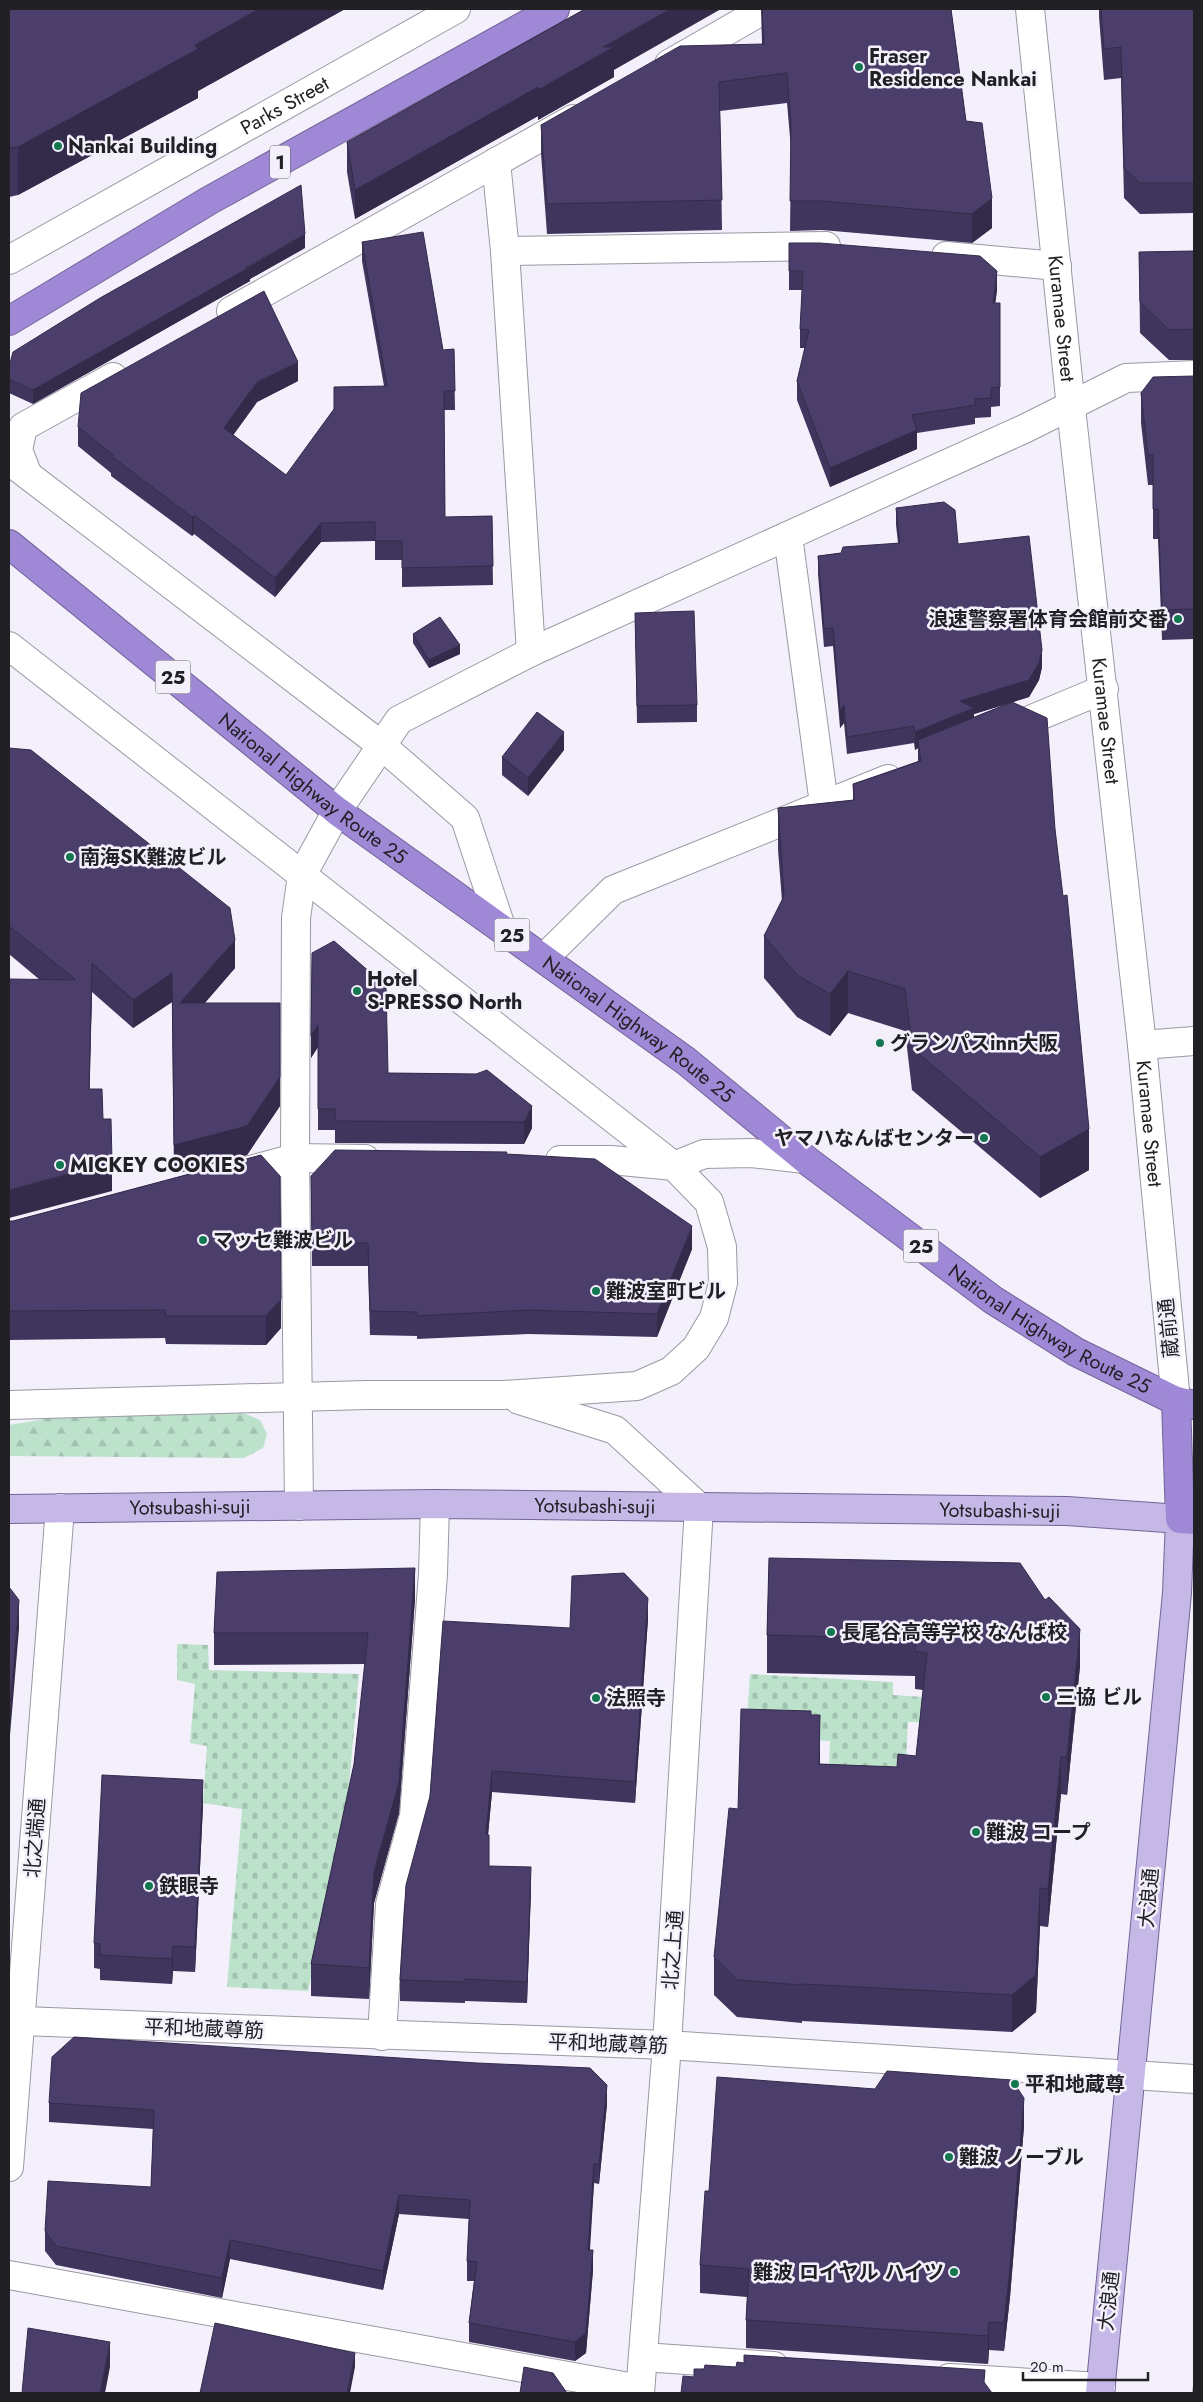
<svg xmlns="http://www.w3.org/2000/svg" width="1203" height="2402" viewBox="0 0 1203 2402" font-family="Jost,'Noto Sans JP',sans-serif">
  <style>
    .forest { fill: url(#forest-firs) }
    .cemetery { fill: url(#cemetery-stones) }
    .lines { fill: none; stroke-linecap: round; stroke-linejoin: round }
    .minor-casing { stroke: #9b98a3; stroke-width: 30 }
    .major-casing { stroke: #736498; stroke-width: 30 }
    .highway-casing { stroke: #736498; stroke-width: 30 }
    .minor { stroke: #fff; stroke-width: 28 }
    .major { stroke: #c5b8e6; stroke-width: 28 }
    .highway { stroke: #9f89d6; stroke-width: 28 }
    .wall { fill: #40355c; fill-rule: evenodd }
    .shaded-wall { fill: #342b4b }
    .building { fill: #4b3e6b; stroke: #342b4b }
    .poi-dot { fill: #13774f; stroke: #f3f0fc; stroke-width: 2 }
    .labels { text-anchor: middle; dominant-baseline: central; stroke-width: 5; stroke-linejoin: round; paint-order: stroke }
    .shield { fill: #f3f0fc; stroke: #605e66; stroke-width: 1 }
    .shield-label { font-size: 19px; font-weight: bold; fill: #212025 }
    .poi-label { font-size: 20px; font-weight: bold; fill: #212025; stroke: #f3f0fc; text-anchor: start }
    .street-label { font-size: 20px; fill: #212025; stroke: #f3f0fc }
  </style>
  <defs>
    <pattern id="forest-firs" width="22" height="20" patternUnits="userSpaceOnUse" patternTransform="scale(1.25)"><rect width="22" height="20" fill="#bce2cc"/><path d="M5 1l3.5 6h-7zM16 11l3.5 6h-7z" fill="#a1c2af"/></pattern>
    <pattern id="cemetery-stones" width="16" height="16" patternUnits="userSpaceOnUse" patternTransform="scale(1.25)"><rect width="16" height="16" fill="#bce2cc"/><path d="M2 7V4a2 2 0 0 1 4 0v3zM10 15v-3a2 2 0 0 1 4 0v3z" fill="#a1c2af"/></pattern>
  </defs>
  <rect width="100%" height="100%" fill="#f3f0fc"/>
  <path class="forest" d="M243,1413L260,1420L267,1434L263,1448L244,1458L9,1456V1425L51,1418Z"/>
  <path class="cemetery" d="M177,1644L208,1645L209,1670L359,1674L347,1808L308,1991L227,1987L242,1809L203,1803L207,1746L190,1743L195,1684L177,1680Z
    M750,1674L893,1682V1695L939,1698L937,1723L908,1722L905,1781L828,1792L830,1741L746,1736Z"/>
  <g class="lines">
    <g class="minor-casing">
      <g id="minor">
        <path id="s1" d="M1030,9L1071,408L1142,1045L1176,1401"/>
        <path d="M669,64L765,9"/>
        <path d="M496,162L505,251L531,652"/>
        <path d="M505,251L826,246"/>
        <path d="M946,256L1057,266"/>
        <path id="s2" d="M9,260L456,9"/>
        <path d="M231,311L573,119"/>
        <path d="M12,463L381,745L465,818L501,927"/>
        <path d="M27,473L18,450L23,427L113,377"/>
        <path d="M788,536L824,804"/>
        <path d="M9,646L674,1166L709,1202L722,1247L723,1283L714,1318L696,1348L671,1371L637,1386L503,1395H366L9,1405"/>
        <path d="M1008,729L1104,689"/>
        <path d="M544,958L613,890L888,779"/>
        <path d="M1142,1045L1194,1041"/>
        <path d="M560,1160H611L674,1166L704,1154L751,1153L805,1159"/>
        <path d="M235,1174L295,1158L365,1159"/>
        <path d="M519,1400L615,1430L699,1507L667,2045L640,2393"/>
        <path d="M299,1506L295,1158L296,918L302,875L337,811L399,720L531,652L1024,429L1126,378L1194,375"/>
        <path d="M22,2021L667,2045L1194,2079"/>
        <path d="M382,2036L390,1904L414,1816L433,1574L435,1504"/>
        <path d="M9,2167L60,1508"/>
        <path d="M9,2275L640,2389"/>
        <path d="M643,2357L774,2366"/>
        <path d="M949,2378L1101,2387"/>
      </g>
    </g>
    <g class="major-casing">
      <g id="major">
        <path id="s3" d="M9,1509L435,1504L1067,1511L1180,1519L1177,1593L1100,2393"/>
      </g>
    </g>
    <g class="highway-casing">
      <g id="highway">
        <path d="M9,321L210,200L555,9"/>
        <path id="s4" d="M9,544L337,811L686,1061L805,1159L993,1300L1076,1352L1176,1401L1194,1405"/>
        <path d="M1176,1401L1180,1519L1194,1520"/>
      </g>
    </g>
    <use href="#minor" class="minor"/>
    <use href="#major" class="major"/>
    <use href="#highway" class="highway"/>
  </g>
  <path class="wall" d="M9,9H345L198,91V98L18,195L9,197Z
    M585,9L614,70V77L538,120V116L355,219L347,172V142Z
    M761,9H951L966,121L992,228L972,243L822,230L790,231L791,149L787,103L720,111L722,230L547,234L541,154V125L762,44Z
    M1099,9H1194V213L1140,214L1124,198L1121,78L1104,80L1099,17Z
    M362,242L443,350L454,349L455,410H444L445,517L492,516L493,585L402,587V560H375V541L321,542L275,597L194,534L192,536L111,476V473L78,446V427L298,381L257,402L233,435L286,475L384,386L362,261Z
    M789,243L997,290L995,303H1000V406L991,407V417L975,418V424L917,433V449L830,487L797,400V381L805,348H800V329L802,290H789Z
    M305,248L250,279V281L33,404L9,393V367Z
    M1194,251V360H1169L1140,333L1139,252Z
    M1194,376V639L1162,640L1158,539H1153V485H1148L1141,423V393Z
    M896,508L958,544L1042,667L1039,680L1029,697L1013,702L1055,829L1089,1170L1040,1198L912,1090L905,1031L848,1013L830,1036L797,1017L764,978V936L782,901L778,850V808L853,800V784L918,761V748L915,750L914,743L847,754L844,723L840,728L833,646L824,647L818,574V556L841,553L898,543L896,525ZM1007,704L974,717V714Z
    M635,613L697,705V722L637,723Z
    M413,634L460,654L429,668L413,643Z
    M9,748L235,968L205,1003L280,1106L247,1155L174,1174L172,1002L133,1028L92,992L89,1089L103,1119L112,1191L40,980L9,954Z
    M564,750L528,796L502,775V757Z
    M312,953L388,1073L476,1074L532,1128L524,1144L335,1143V1130H318V1047L311,1058Z
    M507,1154L692,1249L657,1337L528,1334L417,1339V1336L370,1335L368,1266H312L311,1176Z
    M261,1155L281,1328L266,1345L166,1344L165,1338L9,1340V1221H13Z
    M769,1558L1080,1666L1067,1795L1061,1794L1048,1927L1040,1926L1036,2012L1012,2032L802,2021V2023L737,2017L714,1995V1957L738,1809L811,1715L820,1753V1764L897,1767L916,1756L923,1690L915,1689V1676L767,1673V1635Z
    M415,1599L399,1813L374,1903L369,1999L311,1996V1964L354,1764L365,1664L214,1665V1633Z
    M648,1619L635,1803L492,1792L488,1835L489,1866L531,1889L527,2003L465,2001V2003L400,2001V1980L406,1885L570,1628Z
    M203,1805L195,1972L173,1971L172,1984L100,1980V1969L94,1968V1943Z
    M49,2103L607,2104L599,2184L594,2183L590,2250L593,2270L586,2353L575,2361L469,2342V2323L474,2281H467V2261L469,2219L399,2214L383,2290L230,2259L222,2298L56,2265L45,2251V2231L151,2187L153,2129L49,2122Z
    M1024,2126L1010,2297L1004,2351L989,2350L988,2364L746,2348V2320L747,2297L700,2293V2265L709,2191Z"/>
  <path class="shaded-wall" d="M259,9H345L198,91V98L18,195V147L195,45Z
    M670,9H721L614,70V77L538,120V90L603,47Z
    M538,87V116L355,219V190Z
    M992,198V228L972,243V214Z
    M305,234V248L250,279V281L33,404V390Z
    M997,271V290L993,322V303Z
    M298,362V381L257,402L224,448V428L257,382Z
    M917,430V449L830,487V468Z
    M194,515V534L192,536V517Z
    M321,523V542L275,597V578Z
    M460,645V654L429,668V660Z
    M1042,650V667L1039,680L1029,697L974,714V725L918,740V748L915,750V732L960,701Z
    M844,705V723L840,728V711Z
    M564,732V750L528,796V778Z
    M235,940V968L180,1031V1003Z
    M92,963V992L89,1117V1089Z
    M848,971V1013L830,1036V994Z
    M172,973V1002L133,1028V1000Z
    M280,1003V1106L247,1155L174,1174V1145Z
    M318,1025V1047L311,1058V1036Z
    M532,1106V1128L524,1144V1122Z
    M1089,1129V1170L1040,1198V1157Z
    M112,1162V1191L9,1218V1190Z
    M692,1226V1249L657,1337V1314Z
    M281,1299V1328L266,1345V1316Z
    M415,1568V1599L399,1813L374,1903L369,1999V1968L374,1872Z
    M648,1598V1619L635,1803V1782Z
    M19,1600V1629L9,1747V1718Z
    M1080,1629V1666L1067,1795V1757Z
    M820,1715V1753L819,1801V1764Z
    M1061,1757V1794L1048,1927V1889Z
    M492,1771V1792L486,1856V1834Z
    M203,1780V1805L195,1972V1947Z
    M531,1867V1889L527,2003V1982Z
    M1040,1888V1926L1036,2012L1012,2032V1995Z
    M173,1946V1971L172,1984V1959Z
    M607,2085V2104L599,2184V2164Z
    M1024,2098V2126L1010,2297L1004,2351V2323Z
    M594,2164V2183L588,2269V2250Z
    M399,2195V2214L383,2290V2271Z
    M230,2240V2259L222,2298V2278Z
    M593,2250V2270L586,2353L575,2361V2342Z
    M989,2322V2350L988,2364V2336Z
    M110,2342V2367L105,2393H100Z
    M355,2353V2367L350,2393H347Z"/>
  <path class="building" d="M9,9H259L195,45L198,49L18,147L9,148Z
    M585,9H670L603,47H614L538,90V87L355,190L347,142Z
    M762,9H951L966,121L982,123L992,198L972,214L822,201H790L791,124L787,73L719,82L722,200L547,204L541,125L680,46L764,44Z
    M1101,9H1194V183H1140L1124,168L1121,47L1104,49Z
    M301,185L305,234L245,268L250,267L33,390L9,379V367L13,352L100,298Z
    M423,232L443,350L454,349L455,391H444L445,517L492,516L493,566L402,568V541H375V522L321,523L275,578L194,515L192,517L111,456L113,455L78,427L81,393L264,291L298,362L257,382L224,428L286,475L334,409V387L387,386L362,242Z
    M789,243H820L980,256L997,271L993,303H1000V387L991,388V398L975,399V405L912,415L917,430L830,468L797,381L809,330L800,329L803,271H789Z
    M1194,251V329L1169,330L1140,302L1139,252Z
    M1194,376V609L1162,610L1158,509H1153V455H1148L1141,393L1153,377Z
    M944,502L955,510L958,544L1029,536L1042,650L1039,663L1029,680L960,701L974,708L915,732L914,726L847,737L844,705L840,711L833,628L824,629L818,556L841,553L843,547L900,543L896,508Z
    M694,611L697,705L637,706L635,613Z
    M440,617L460,645L429,660L413,634Z
    M1012,702L1047,718L1055,829L1063,896L1067,895L1089,1129L1040,1157L912,1048L905,989L848,971L830,994L797,975L764,936L784,896L778,808L854,800L853,784L921,761L918,740Z
    M537,712L564,732L528,778L502,757Z
    M9,748L31,750L230,908L235,940L180,1003H280V1077L247,1126L174,1145L172,973L133,1000L92,963L89,1089H102L103,1119H111L112,1162L9,1190V979L76,980L9,926Z
    M334,941L386,986L388,1073L476,1074L487,1070L532,1106L524,1122L335,1121V1109H318V1025L311,1036L312,953Z
    M335,1150L507,1152L506,1154L595,1159L692,1226L657,1314L528,1310L417,1316V1312L370,1311L368,1243H312L311,1176Z
    M261,1155L280,1176L281,1299L266,1316H166L165,1310L9,1311V1221H13Z
    M769,1558L1020,1563L1045,1600L1049,1597L1080,1629L1067,1757H1061L1048,1889L1040,1888L1036,1975L1012,1995L802,1984V1985L737,1980L714,1957L729,1808L738,1809L741,1709L811,1711V1715H820L819,1764L897,1767L898,1754L916,1756L927,1653L915,1651L916,1639L767,1635Z
    M415,1568L399,1782L374,1872L369,1968L311,1964L354,1764L368,1633H214L217,1572Z
    M624,1573L648,1598L635,1782L492,1771L486,1834L489,1835V1866L531,1867L527,1982L465,1979V1982L400,1980L406,1885L430,1796L443,1621L570,1628L572,1576Z
    M9,1587L19,1600L9,1718Z
    M102,1775L203,1780L195,1947L173,1946L172,1959L100,1955V1944L94,1943Z
    M74,2037L477,2063L590,2068L607,2085L599,2164H594L588,2250H593L586,2333L575,2342L469,2323L477,2262L467,2261L470,2200L399,2195L383,2271L230,2240L222,2278L56,2246L45,2231L48,2181L151,2187L154,2110L49,2103L52,2057Z
    M887,2071L1012,2080L1024,2098L1010,2269L1004,2323L989,2322L988,2336L746,2320L749,2269L700,2265L705,2191H709L717,2077L875,2089Z
    M215,2323L355,2353L347,2393H200Z
    M28,2328L110,2342L100,2393H22Z
    M744,2355L985,2370L984,2382L992,2393H681L683,2376L694,2377V2369H704L705,2365L736,2367L737,2362L744,2363Z
    M524,2367L553,2373L567,2393H520Z
    M1194,2378V2393H1193Z"/>
  <g class="poi-dot">
    <circle cx="859" cy="67" r="5"/>
    <circle cx="58" cy="146" r="5"/>
    <circle cx="1178" cy="619" r="5"/>
    <circle cx="70" cy="857" r="5"/>
    <circle cx="357" cy="991" r="5"/>
    <circle cx="880" cy="1043" r="5"/>
    <circle cx="984" cy="1138" r="5"/>
    <circle cx="60" cy="1165" r="5"/>
    <circle cx="203" cy="1240" r="5"/>
    <circle cx="596" cy="1291" r="5"/>
    <circle cx="831" cy="1632" r="5"/>
    <circle cx="1046" cy="1697" r="5"/>
    <circle cx="596" cy="1698" r="5"/>
    <circle cx="976" cy="1832" r="5"/>
    <circle cx="149" cy="1886" r="5"/>
    <circle cx="1015" cy="2084" r="5"/>
    <circle cx="949" cy="2157" r="5"/>
    <circle cx="954" cy="2272" r="5"/>
  </g>
  <g class="labels">
    <g class="shield">
      <rect x="270" y="145.5" width="20" height="33" rx="4"/>
      <rect x="155.5" y="660.5" width="35" height="33" rx="4"/>
      <rect x="494.5" y="918.5" width="35" height="33" rx="4"/>
      <rect x="903.5" y="1229.5" width="35" height="33" rx="4"/>
    </g>
    <g class="shield-label">
      <text x="280" y="162">1</text>
      <text x="173" y="677">25</text>
      <text x="512" y="935">25</text>
      <text x="921" y="1246">25</text>
    </g>
    <g class="poi-label">
      <text x="869" y="56">Fraser<tspan x="869" dy="23">Residence Nankai</tspan></text>
      <text x="68" y="146">Nankai Building</text>
      <text x="1168" y="619" text-anchor="end">浪速警察署体育会館前交番</text>
      <text x="80" y="857">南海SK難波ビル</text>
      <text x="367" y="979">Hotel<tspan x="367" dy="23">S-PRESSO North</tspan></text>
      <text x="890" y="1043">グランパスinn大阪</text>
      <text x="974" y="1138" text-anchor="end">ヤマハなんばセンター</text>
      <text x="70" y="1165">MICKEY COOKIES</text>
      <text x="213" y="1240">マッセ難波ビル</text>
      <text x="606" y="1291">難波室町ビル</text>
      <text x="841" y="1632">長尾谷高等学校 なんば校</text>
      <text x="1056" y="1697">三協 ビル</text>
      <text x="606" y="1698">法照寺</text>
      <text x="986" y="1832">難波 コープ</text>
      <text x="159" y="1886">鉄眼寺</text>
      <text x="1025" y="2084">平和地蔵尊</text>
      <text x="959" y="2157">難波 ノーブル</text>
      <text x="944" y="2272" text-anchor="end">難波 ロイヤル ハイツ</text>
    </g>
    <g class="street-label">
      <text stroke="none"><textPath href="#s2" startOffset="316">Parks Street</textPath></text>
      <text stroke="none"><textPath href="#s1" startOffset="311">Kuramae Street</textPath></text>
      <text stroke="none"><textPath href="#s1" startOffset="716">Kuramae Street</textPath></text>
      <text stroke="none"><textPath href="#s4" startOffset="390">National Highway Route 25</textPath></text>
      <text stroke="none"><textPath href="#s4" startOffset="795">National Highway Route 25</textPath></text>
      <text stroke="none"><textPath href="#s1" startOffset="1121">Kuramae Street</textPath></text>
      <text stroke="none"><textPath href="#s4" startOffset="1305">National Highway Route 25</textPath></text>
      <text transform="translate(1169 1328) rotate(-96)">蔵前通</text>
      <text stroke="none"><textPath href="#s3" startOffset="586">Yotsubashi-suji</textPath></text>
      <text stroke="none"><textPath href="#s3" startOffset="181">Yotsubashi-suji</textPath></text>
      <text stroke="none"><textPath href="#s3" startOffset="991">Yotsubashi-suji</textPath></text>
      <text transform="translate(35 1838) rotate(-86)">北之端通</text>
      <text transform="translate(1149 1898) rotate(-85)">大浪通</text>
      <text transform="translate(673 1950) rotate(-86)">北之上通</text>
      <text transform="translate(204 2029) rotate(2)">平和地蔵尊筋</text>
      <text transform="translate(608 2044) rotate(2)">平和地蔵尊筋</text>
      <text transform="translate(1109 2301) rotate(-84)">大浪通</text>
    </g>
  </g>
  <rect width="1203" height="2402" fill="none" stroke="#212025" stroke-width="20"/>
  <path d="M1023 2372v8h125v-8" fill="none" stroke="#212025" stroke-width="2.5"/>
  <text x="1030" y="2372" font-size="15" fill="#212025" stroke="#f3f0fc" stroke-width="4" paint-order="stroke">20 m</text>
</svg>
